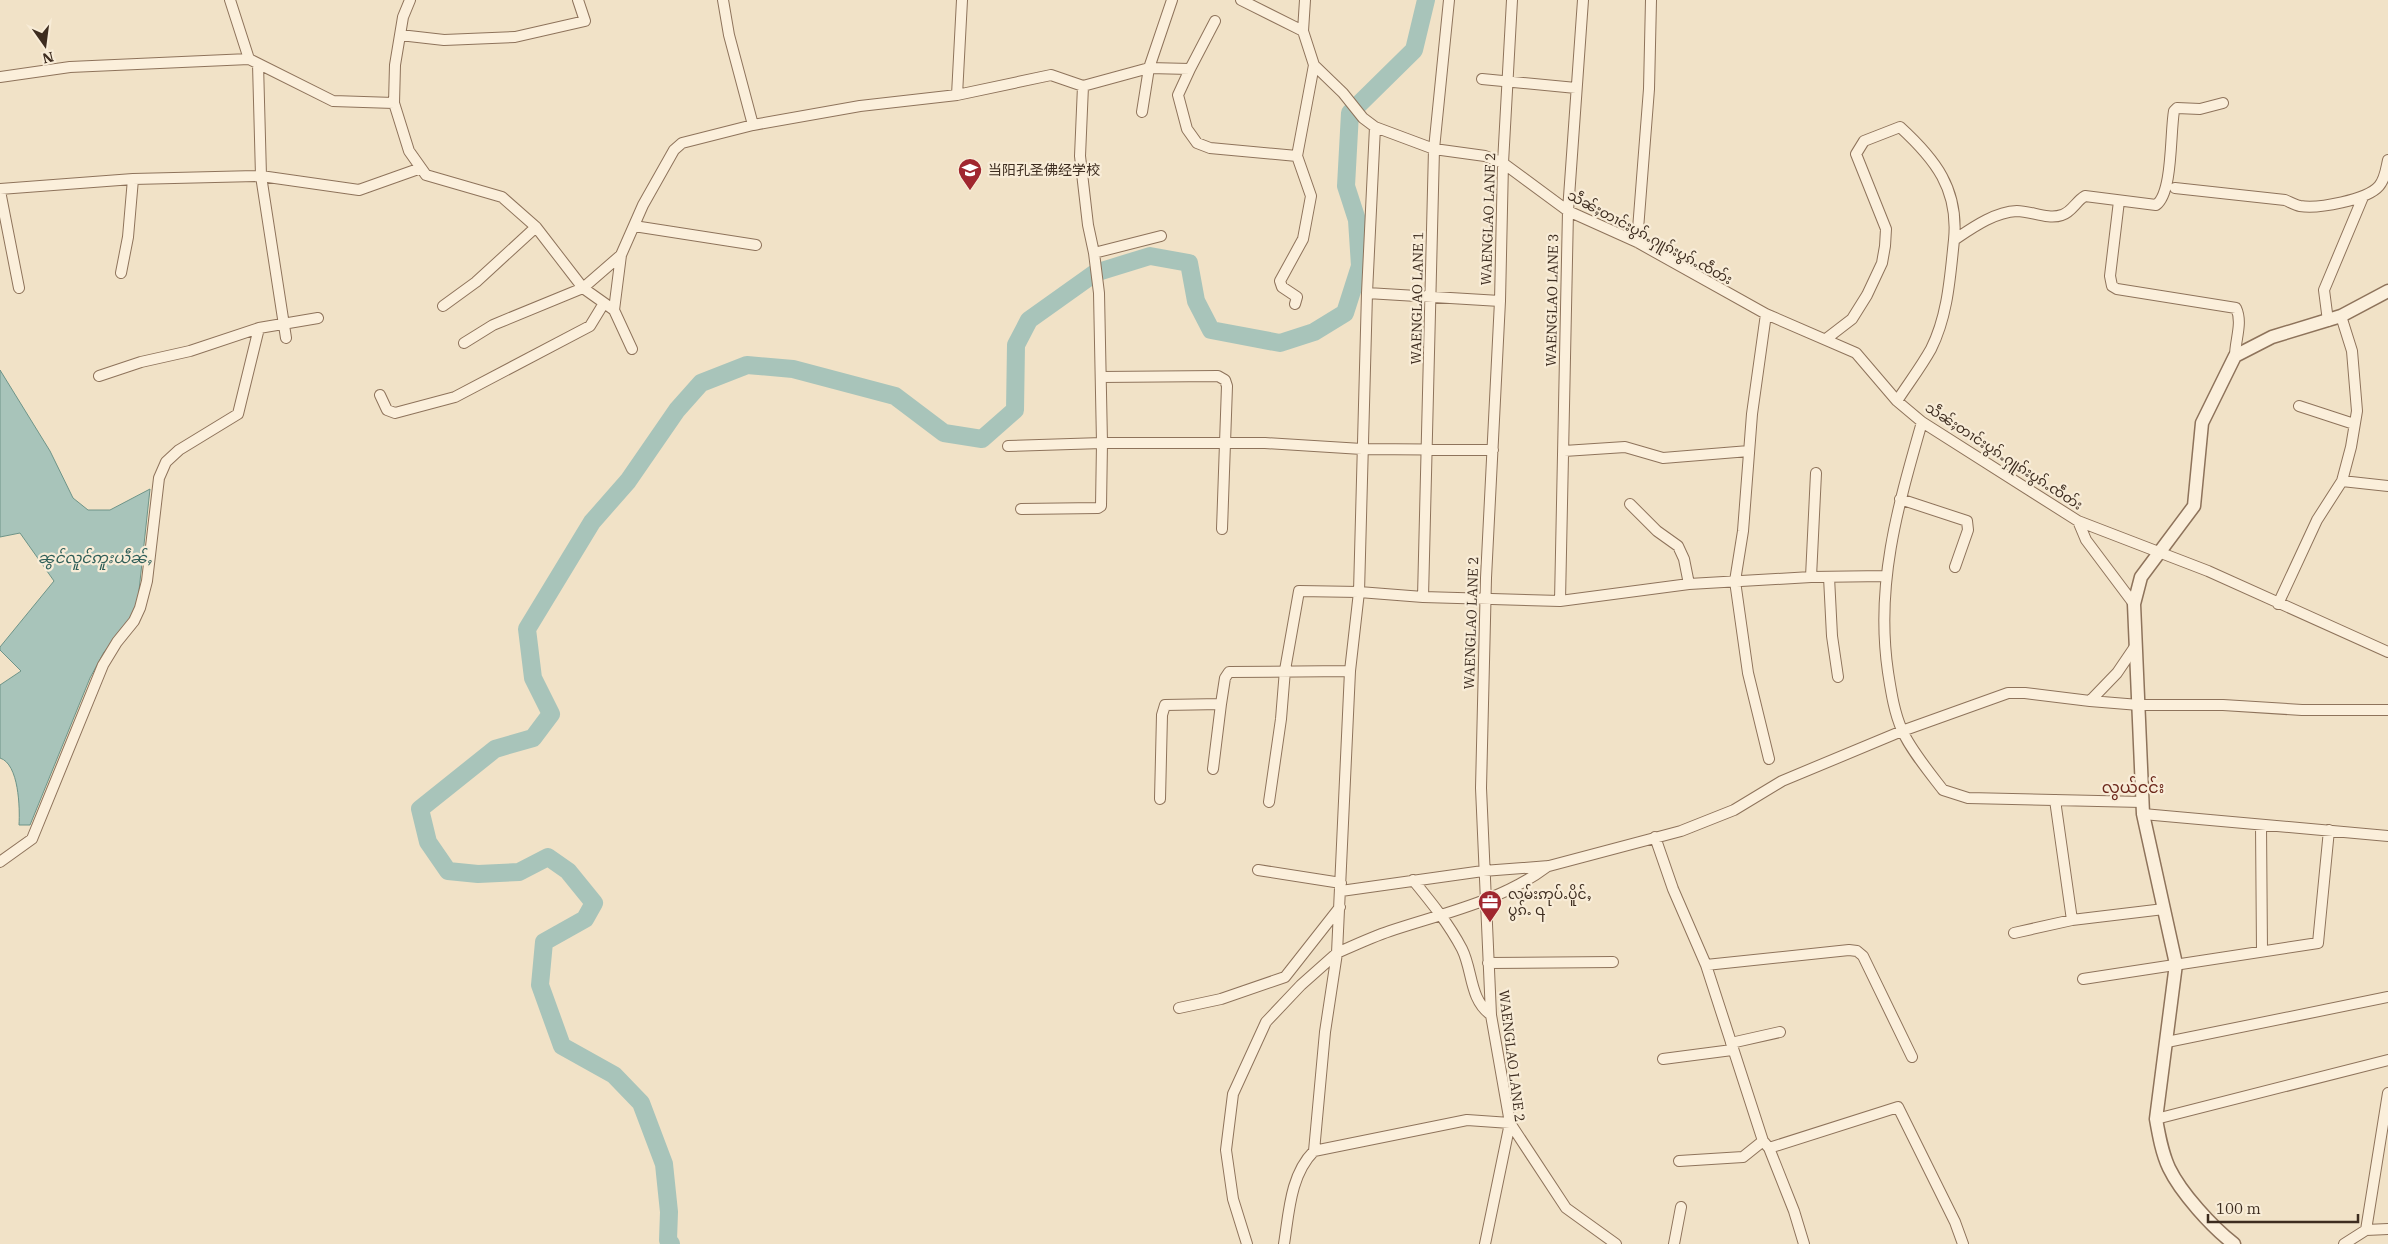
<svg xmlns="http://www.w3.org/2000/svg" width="2388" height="1244" viewBox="0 0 2388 1244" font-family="'IBM Plex Serif','Noto Sans SC','Noto Sans Myanmar',serif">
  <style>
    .water { fill: #a8c4ba; stroke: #6e9488 }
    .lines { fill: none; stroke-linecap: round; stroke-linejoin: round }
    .river { stroke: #a8c4ba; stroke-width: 18 }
    .minor-casing { stroke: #8e735b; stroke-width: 12 }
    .tertiary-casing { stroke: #8e735b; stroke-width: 15 }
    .minor { stroke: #fbefdb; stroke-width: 10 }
    .tertiary { stroke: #fbefdb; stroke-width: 12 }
    .labels { text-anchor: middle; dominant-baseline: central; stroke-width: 4.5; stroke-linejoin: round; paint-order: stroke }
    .poi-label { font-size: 14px; fill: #3d2c1f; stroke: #f8ecd7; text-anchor: start }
    .street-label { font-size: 14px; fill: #3d2c1f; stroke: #f8ecd7 }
    .water-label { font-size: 15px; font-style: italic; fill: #2e5e58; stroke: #f8ecd7 }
    .quarter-label { font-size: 16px; fill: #6c281c; stroke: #f8ecd7 }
  </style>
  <rect width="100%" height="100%" fill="#f1e2c7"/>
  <path class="water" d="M0,370L50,451L73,498L88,510H110L150,489L137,609L131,622L104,652L90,678L30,825H19C20,808 19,764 0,758V685L21,671L0,650V647L54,581L20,533L0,537Z"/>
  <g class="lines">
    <path class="river" d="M671,1244L668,1240L669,1212L664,1164L641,1103L614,1075L562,1046L540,985L544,942L585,919L594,903L568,871L548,857L519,872L478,874L448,871L428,842L420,809L495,749L533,738L551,714L533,678L527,629L592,522L628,481L677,410L701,383L747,365L793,369L895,396L944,433L982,439L1015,410L1016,345L1029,320L1095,273L1150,256L1189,263L1196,301L1211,330L1280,343L1314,332L1345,313L1360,266L1357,220L1346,186L1350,113L1414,50L1426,0"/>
    <g class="minor-casing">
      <path id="minor" d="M230,0L249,59L333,101L394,103
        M410,0L403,17L395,65L394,103L409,151L426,175L502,197L536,227L583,288L614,310L632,349
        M723,0L729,35L753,125
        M962,0L957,95L1051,75L1083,86L1080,156L1088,225L1094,253L1161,236
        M1241,0L1303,31
        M1305,0L1303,31L1314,65L1343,93L1363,118L1375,127L1434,149L1485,156L1503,163L1568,211L1637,242L1766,314L1856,353L1897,401L1922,422L2078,521L2208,571L2388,652
        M400,35L444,40L515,37L585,21L578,0
        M258,64L261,176L286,338
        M1190,69L1215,21
        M0,77L70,67L249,59
        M1482,79L1576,88
        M1083,86L1149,68L1190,69L1178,95L1187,129L1197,143L1210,148L1297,156L1314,65
        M1142,112L1149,68L1172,0
        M2175,188L2285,200C2290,202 2295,205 2300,206C2318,209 2367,200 2379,186C2385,179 2386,169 2388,160
        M0,189L133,179L261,176L359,190L421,168
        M0,191L19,288
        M2119,201L2110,276L2112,286L2117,289L2236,308C2243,323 2235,340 2235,356
        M634,226L756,245
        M1637,242L1649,89L1651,0
        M1094,253L1099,293L1102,443H1265L1362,449L1493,450
        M121,273L128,237L133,179
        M1367,293L1500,301
        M1295,304L1297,297L1282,287L1280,281L1303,239L1311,196L1297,156
        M443,306L476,282L536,227
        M614,310L621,255L643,205L674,150L682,143L753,125L860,106L957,95
        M1766,314L1752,414L1743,531L1735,581L1748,673L1769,759
        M2328,321L2324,290L2363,197
        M1826,339L1852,319L1867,295L1882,263L1885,246L1886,229L1856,154L1864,141L1900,127C1935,159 1959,189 1954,240
        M464,343L493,325L583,288L621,255
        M99,376L141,362L190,351L259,328L318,318
        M1101,377L1218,376L1225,380L1227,386L1222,529
        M380,395L387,410L395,413L455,397L590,326L604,303
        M1897,401C1908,384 1921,367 1931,349C1948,315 1950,277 1954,240C1972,228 1994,212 2017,211C2031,211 2048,220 2062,215C2072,212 2076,201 2085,196L2156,205C2173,193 2170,133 2174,111L2177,108L2200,109L2223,103
        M2299,406L2354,424
        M1922,422C1898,506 1875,584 1888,672C1891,691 1894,712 1902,730C1910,749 1930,773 1943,790L1968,798L2142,802
        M1008,446L1102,443L1101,506L1098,508L1021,509
        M1564,451L1625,447L1663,458L1749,451
        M2342,481L2388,486
        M1900,499L1967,521L1968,530L1955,567
        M1630,504L1657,531L1678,546L1684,559L1689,584
        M2078,521L2086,540L2134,604
        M1811,577L1816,473
        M1829,577L1832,636L1838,677
        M1423,597L1434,149L1449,0
        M1560,601L1568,211L1583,0
        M2278,604L2317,520L2342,481L2351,447L2357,411L2352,351L2341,316
        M2090,701L2117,673L2136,645
        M1213,769L1221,704
        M1160,799L1162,715L1165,705L1221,704L1225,678L1229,672L1350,671
        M2055,800L2072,920
        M1269,802L1281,719L1285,670L1299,591L1359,592L1423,597L1560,601L1689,584L1811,577L1886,576
        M2143,814L2388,836
        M2261,825L2262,951
        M1655,837L1673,889L1706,965L1763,1141L1769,1148L1794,1211L1804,1244
        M0,862L32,839L103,665L117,642L134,621L140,608L147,581L159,478L166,462L179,450L238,414L259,328
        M1548,866C1502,901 1444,913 1390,931C1372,937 1355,945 1337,953L1325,1032L1314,1151L1467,1120L1510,1123L1566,1208L1616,1244
        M1258,870L1341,883
        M1413,880C1431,902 1449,924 1462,949C1473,971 1469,999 1491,1015
        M1341,891L1483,871L1549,866L1681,831L1734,810L1782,781L1902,731L2008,693H2025L2090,701L2139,705H2223L2302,710H2388
        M2014,933L2072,920L2164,909
        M1488,963L1613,962
        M1706,965L1849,950L1857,951L1863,956L1912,1057
        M2083,979L2318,943L2329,830
        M1179,1008L1221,999L1285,977L1340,907
        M2167,1042L2388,997
        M1731,1043L1780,1032
        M1663,1059L1732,1050
        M2156,1119L2388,1060
        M1769,1148L1898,1107L1955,1222L1963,1244
        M1679,1161L1743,1157L1763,1141
        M2366,1230L2388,1093
        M1247,1244L1233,1199L1226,1150L1233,1094L1266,1022L1301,985L1337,953L1350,671L1359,592L1367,293L1375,127
        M1284,1244C1289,1213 1290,1175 1314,1151
        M1485,1244L1510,1123L1491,1015L1481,788L1486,578L1500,301L1503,163L1512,0
        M1674,1244L1681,1207
        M2344,1244L2366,1230L2388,1229"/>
    </g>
    <g class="tertiary-casing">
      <path id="tertiary" d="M2234,1244C2212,1227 2181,1193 2169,1168C2162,1153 2159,1136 2156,1119L2176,964L2143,814L2134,604L2141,577L2194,506L2202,423L2235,356L2272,337L2341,316L2388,291"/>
    </g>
    <use href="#minor" class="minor"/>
    <use href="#tertiary" class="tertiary"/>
  </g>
  <defs>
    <g id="school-pin" transform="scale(1.25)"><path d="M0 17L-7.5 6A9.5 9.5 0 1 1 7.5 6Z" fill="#a0272f" stroke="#f8ecd7"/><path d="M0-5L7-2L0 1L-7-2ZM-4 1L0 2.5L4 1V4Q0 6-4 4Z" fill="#fff"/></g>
    <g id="office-pin" transform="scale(1.25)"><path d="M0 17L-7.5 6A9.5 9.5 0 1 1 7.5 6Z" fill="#a0272f" stroke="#f8ecd7"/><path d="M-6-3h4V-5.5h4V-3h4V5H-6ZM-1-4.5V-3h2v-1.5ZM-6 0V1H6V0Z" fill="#fff"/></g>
  </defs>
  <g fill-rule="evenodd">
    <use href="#school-pin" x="970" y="170"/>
    <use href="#office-pin" x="1490" y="902"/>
  </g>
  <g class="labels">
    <g class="poi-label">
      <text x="988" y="170">当阳孔圣佛经学校</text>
      <text x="1508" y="894">လုမ်းဢုပ်ႉပိူင်ႇ<tspan x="1508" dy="16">ပွၵ်ႉ ႖</tspan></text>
    </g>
    <g class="street-label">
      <text transform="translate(1488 219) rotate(-88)">WAENGLAO LANE 2</text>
      <text transform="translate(1650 237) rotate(28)">သဵၼ်ႈတၢင်းပွၵ်ႉႁူၵ်းပွၵ်ႉၸဵတ်း</text>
      <text transform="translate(1417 298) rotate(-89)">WAENGLAO LANE 1</text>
      <text transform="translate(1552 300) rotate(-89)">WAENGLAO LANE 3</text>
      <text transform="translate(2004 456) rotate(33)">သဵၼ်ႈတၢင်းပွၵ်ႉႁူၵ်းပွၵ်ႉၸဵတ်း</text>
      <text transform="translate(1471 623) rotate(-88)">WAENGLAO LANE 2</text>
      <text transform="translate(1512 1056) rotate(83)">WAENGLAO LANE 2</text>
    </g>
    <g class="water-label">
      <text x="95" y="557">ၼွင်လူင်ဢူးယဵၼ်ႇ</text>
    </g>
    <g class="quarter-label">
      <text x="2133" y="787">လွယ်ငင်း</text>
    </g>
  </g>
  <g transform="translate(45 45) rotate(166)" stroke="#f8ecd7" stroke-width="4" paint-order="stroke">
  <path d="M0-4L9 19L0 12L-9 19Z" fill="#3d2c1f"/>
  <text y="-8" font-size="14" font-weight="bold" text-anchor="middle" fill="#3d2c1f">N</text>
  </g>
  <path d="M2208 1214v8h150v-8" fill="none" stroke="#3d2c1f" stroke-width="2.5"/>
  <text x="2216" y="1214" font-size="15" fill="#3d2c1f" stroke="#f8ecd7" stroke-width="4" paint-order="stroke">100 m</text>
</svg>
